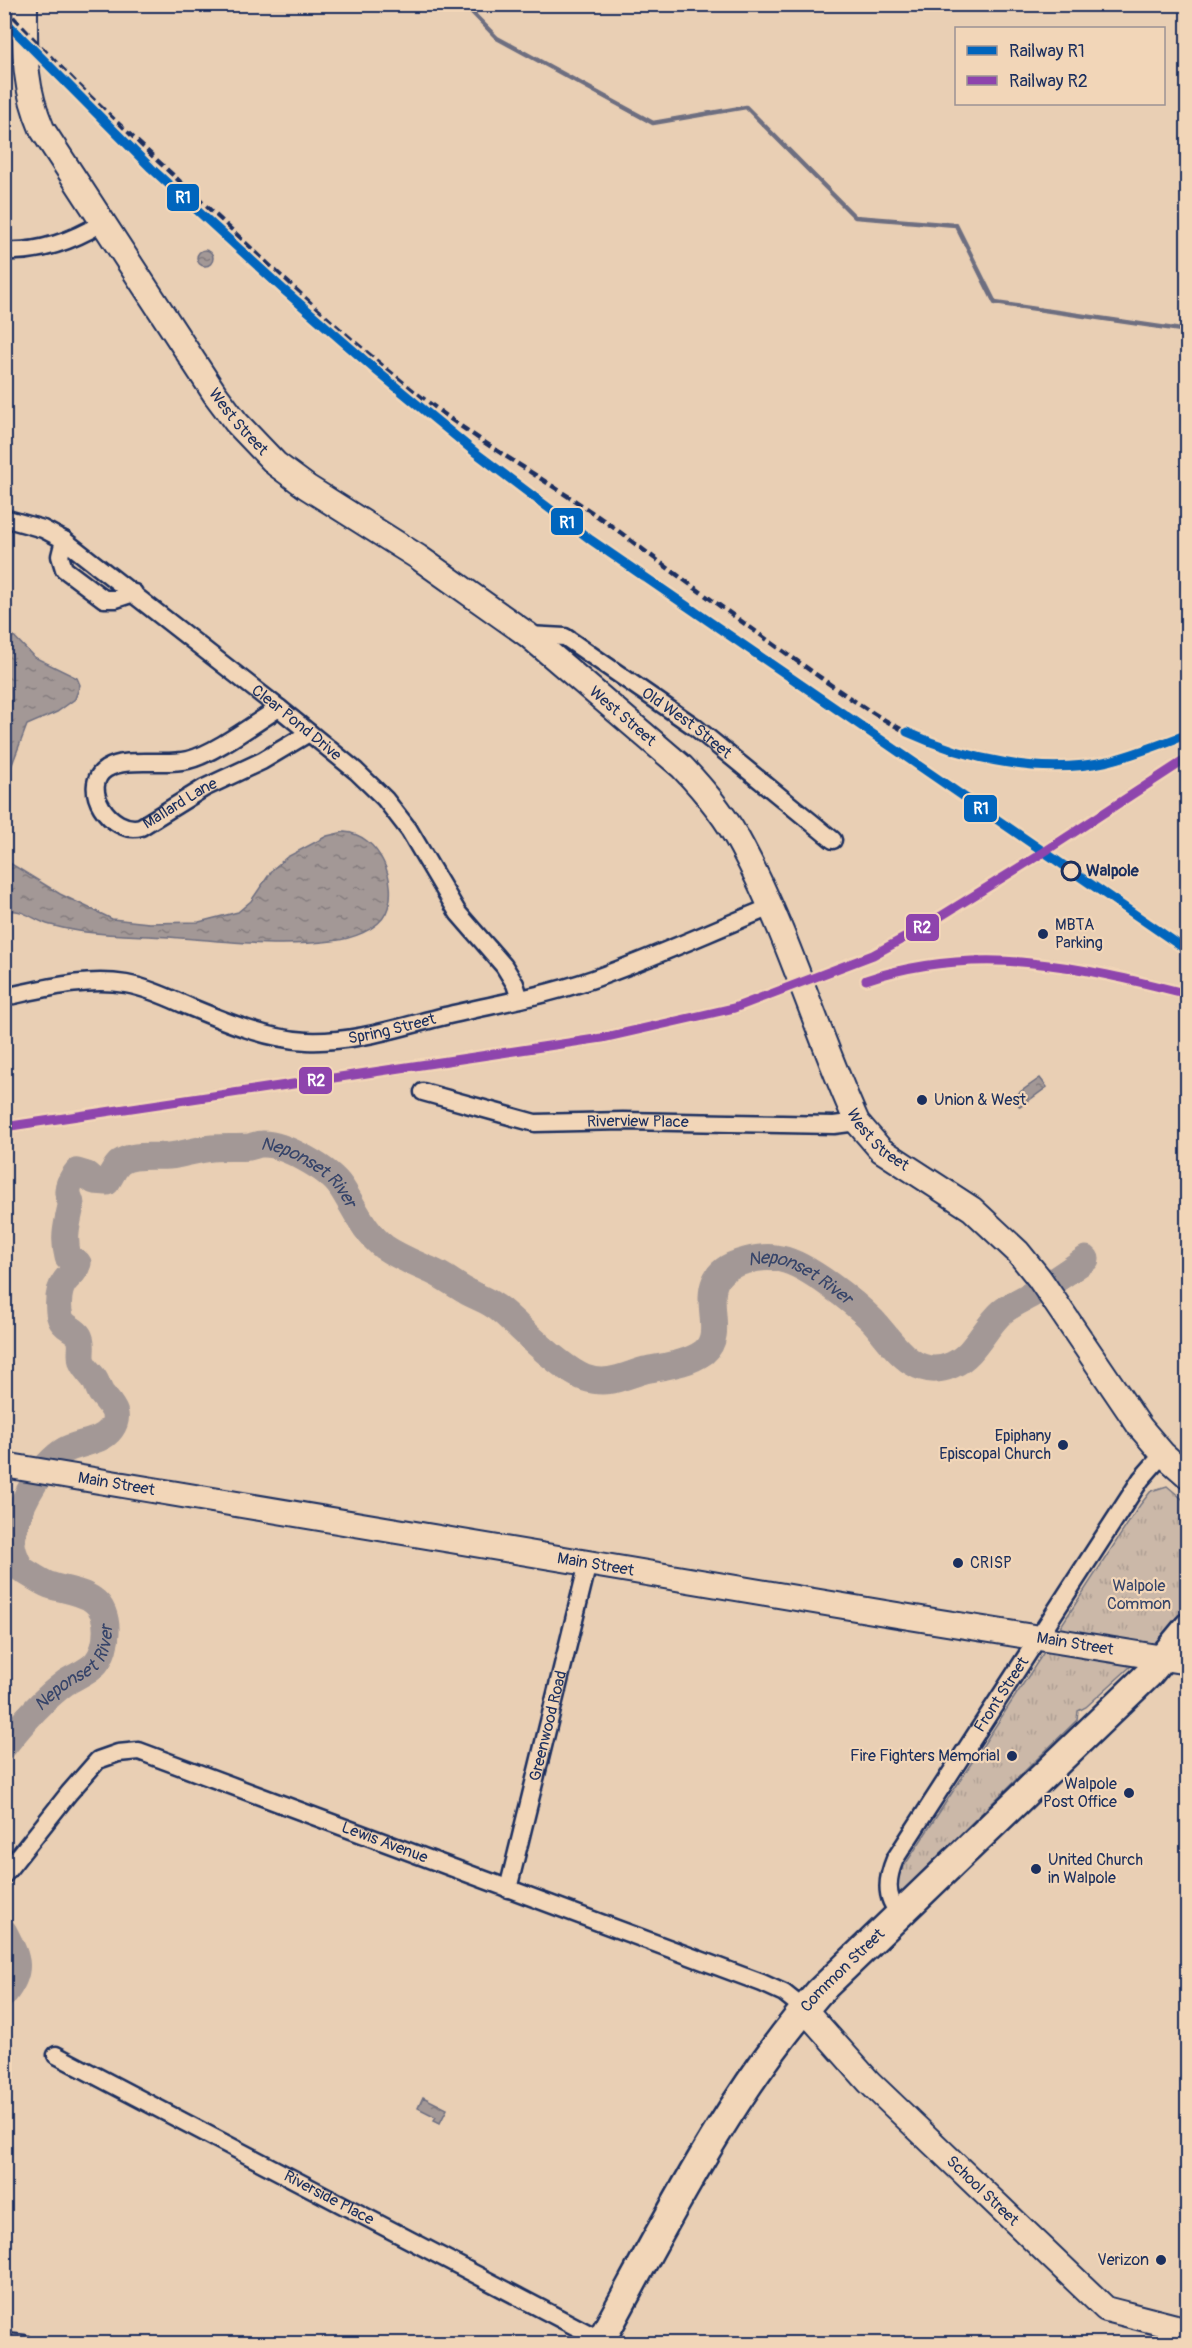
<svg xmlns="http://www.w3.org/2000/svg" width="1192" height="2348" viewBox="0 0 1192 2348" font-family="Pangolin,sans-serif">
  <style>
    .grass { fill: url(#grass-tufts); stroke: #737483; stroke-width: 1.5 }
    .water { fill: url(#water-ripples); stroke: #6d6e80; stroke-width: 1.5 }
    .lines { fill: none; stroke-linecap: round; stroke-linejoin: round }
    .stream { stroke: #6d6e80; stroke-width: 4.5 }
    .river { stroke: #a39896; stroke-width: 27 }
    .street-casing { stroke: #1b2f5e; stroke-width: 21 }
    .secondary-casing { stroke: #1b2f5e; stroke-width: 28 }
    .primary-casing { stroke: #1b2f5e; stroke-width: 32 }
    .street { stroke: #f2d6b8; stroke-width: 16 }
    .secondary { stroke: #f2d6b8; stroke-width: 24 }
    .primary { stroke: #f2d6b8; stroke-width: 27 }
    .rail { stroke: #1b2f5e; stroke-width: 4.5; stroke-dasharray: 9 4.5; stroke-linecap: butt }
    .rail-1-casing { stroke: #f2d6b8; stroke-width: 14 }
    .rail-2-casing { stroke: #f2d6b8; stroke-width: 14 }
    .rail-1 { stroke: #0065bd; stroke-width: 9 }
    .rail-2 { stroke: #8e44ad; stroke-width: 9 }
    .stop-dot { fill: #f2d6b8; stroke: #1b2f5e; stroke-width: 3 }
    .poi-dot { fill: #1b2f5e; stroke: #f2d6b8; stroke-width: 2 }
    .labels { text-anchor: middle; dominant-baseline: central; stroke-width: 4.5; stroke-linejoin: round; paint-order: stroke }
    .street-label { font-size: 16px; fill: #1b2f5e; stroke: #f2d6b8 }
    .stop-label { font-size: 16px; font-weight: bold; fill: #1b2f5e; stroke: #f2d6b8; text-anchor: start }
    .poi-label { font-size: 16px; fill: #1b2f5e; stroke: #f2d6b8; text-anchor: start }
    .park-label { font-size: 16px; fill: #354469; stroke: #f2d6b8 }
    .water-label { font-size: 18px; font-style: italic; fill: #364469; stroke: #f2d6b8 }
    .line-badge { stroke: #f2d6b8; stroke-width: 2 }
    .badge-label { font-size: 16px; text-anchor: middle; font-weight: bold; fill: #fff }
  </style>
  <defs>
    <pattern id="grass-tufts" width="24" height="20" patternUnits="userSpaceOnUse" patternTransform="scale(1.5)"><rect width="24" height="20" fill="#cbb8a8"/><path d="M3 7l-1-3M5 7V3M7 7l1-3M15 17l-1-3M17 17v-4M19 17l1-3" fill="none" stroke="#ae9e93"/></pattern>
    <pattern id="water-ripples" width="26" height="14" patternUnits="userSpaceOnUse" patternTransform="scale(1.5)"><rect width="26" height="14" fill="#a39896"/><path d="M2 4q2-2 4 0t4 0M15 11q2-2 4 0t4 0" fill="none" stroke="#847c7e"/></pattern>
  </defs>
  <rect width="100%" height="100%" fill="#e9cfb4"/>
  <filter id="ink" filterUnits="userSpaceOnUse"><feTurbulence type="fractalNoise" baseFrequency=".0167" numOctaves="2"/><feDisplacementMap in="SourceGraphic" scale="12" xChannelSelector="R" yChannelSelector="G"/><feConvolveMatrix kernelMatrix="1 2 1 2 8 2 1 2 1" color-interpolation-filters="sRGB"/></filter>
  <g filter="url(#ink)">
    <path class="grass" d="M1167,1486L1187,1503V1642L1162,1638L1086,1707L1078,1711L1077,1720L939,1855L940,1862L905,1894L900,1892L895,1887L897,1877L1140,1505L1151,1491Z"/>
    <path class="water" d="M197 258a8 8 0 1 1 16 0a8 8 0 1 1-16 0Z
      M5,627L34,657L77,678L80,685L75,699L57,712L27,725L5,783Z
      M344,832C379,834 400,883 386,913C378,930 351,939 332,941C278,948 223,941 169,937C137,935 104,936 73,930C65,929 55,926 47,924C32,919 21,907 5,912V860L60,894L112,919L149,923L199,922L238,912L251,901L273,869L287,857L327,836Z
      M1040,1078L1047,1087L1020,1107L1013,1097Z
      M423,2097L447,2109L440,2123L434,2120L436,2117L418,2108Z"/>
    <g class="lines">
      <path class="stream" d="M464,4L497,38L653,123L746,107L855,217L956,225L995,303L1188,331"/>
      <g class="river">
        <path id="s1" d="M4,1746C22,1723 42,1700 65,1683C75,1676 88,1672 96,1663C109,1647 111,1612 93,1600C81,1591 63,1590 49,1585C39,1581 30,1574 21,1569C17,1561 12,1552 12,1543C14,1513 37,1470 62,1452C76,1442 100,1444 111,1429C122,1414 110,1405 101,1393C98,1388 97,1382 93,1377C89,1372 85,1369 82,1362C79,1354 84,1344 79,1336C73,1327 61,1328 59,1312C58,1302 58,1290 65,1281C71,1273 74,1275 78,1263L68,1257C63,1238 67,1225 71,1206C72,1201 68,1198 68,1193C67,1185 72,1178 77,1172L87,1175L94,1181L107,1182C111,1176 115,1166 121,1162C135,1152 159,1159 176,1155C188,1153 200,1149 212,1148C225,1147 237,1148 249,1147C254,1146 257,1144 262,1144C283,1143 329,1169 341,1187C355,1208 363,1231 384,1247C400,1258 417,1264 434,1272C445,1277 455,1285 466,1291C474,1296 485,1299 493,1305C502,1310 509,1318 517,1325C533,1340 564,1370 585,1378C608,1386 624,1376 645,1370C664,1366 688,1364 704,1352C732,1329 684,1276 745,1261C756,1258 769,1256 781,1259C807,1264 854,1302 873,1321C893,1343 914,1382 952,1365C975,1355 984,1328 1002,1312C1012,1304 1024,1299 1034,1293C1052,1283 1069,1271 1086,1259"/>
        <path d="M4,1932C17,1958 24,1969 4,1994"/>
      </g>
      <g class="street-casing">
        <g id="street">
          <path d="M4,251C40,253 72,241 102,223"/>
          <path id="s2" d="M4,518L43,529L64,540L279,708L356,771L385,799L409,830L458,913L504,966L515,984L520,999"/>
          <path d="M64,540L60,556L64,569L104,599H116L134,593"/>
          <path id="s3" d="M528,635L565,637L695,727L833,840"/>
          <path id="s4" d="M279,708C255,723 214,754 188,760C163,766 127,756 106,769C79,786 110,835 141,827L204,788L262,761L309,733"/>
          <path id="s5" d="M4,997C43,989 86,977 126,984C148,988 169,998 190,1007C226,1022 267,1039 307,1041C353,1043 400,1027 445,1016C499,1003 555,994 607,974C662,954 716,929 771,907"/>
          <path id="s6" d="M423,1092L535,1123L623,1121L834,1125L857,1122"/>
          <path id="s7" d="M4,1875L69,1793L98,1760L118,1753L139,1751L762,1983L784,1993L804,2009"/>
          <path id="s8" d="M508,1889L588,1563"/>
          <path id="s9" d="M900,1913C884,1898 887,1878 895,1859L1141,1479L1163,1454"/>
          <path id="s10" d="M56,2055L601,2340"/>
          <path d="M5,2342L24,2344"/>
        </g>
      </g>
      <g class="secondary-casing">
        <g id="secondary">
          <path id="s11" d="M25,4C25,51 23,85 42,129L215,394L236,422L276,464L307,487L418,557L528,635L682,767C705,791 727,818 742,847C789,935 816,1032 857,1122L881,1150L972,1209L1018,1252L1039,1278L1140,1427L1163,1454L1188,1476"/>
          <path id="s12" d="M4,1465L903,1616L1188,1662"/>
          <path id="s13" d="M804,2009L869,2082L1106,2309L1188,2330"/>
        </g>
      </g>
      <g class="primary-casing">
        <g id="primary">
          <path id="s14" d="M599,2344C666,2222 728,2096 819,1992L1149,1674L1188,1627"/>
        </g>
      </g>
      <use href="#street" class="street"/>
      <use href="#secondary" class="secondary"/>
      <use href="#primary" class="primary"/>
      <path class="rail" d="M4,7C67,78 138,142 207,207C281,276 356,348 437,409C497,454 564,490 625,536C679,577 734,616 790,656C847,696 904,741 974,757C1053,775 1114,763 1188,734
        M181,1101L602,1038L734,1008L873,955L917,931L1044,852L1188,758"/>
      <g class="rail-1-casing">
        <path id="rail-1" d="M4,20L151,168L284,290L378,372L476,453L591,540L1188,951
          M907,732C968,760 1042,776 1109,761C1136,754 1162,744 1188,734"/>
      </g>
      <g class="rail-2-casing">
        <path id="rail-2" d="M866,980C977,943 1079,966 1188,994
          M4,1127L602,1038L734,1008L873,955L917,931L1044,852L1188,758"/>
      </g>
      <use href="#rail-1" class="rail-1"/>
      <use href="#rail-2" class="rail-2"/>
    </g>
  </g>
  <circle class="stop-dot" cx="1071" cy="871" r="9"/>
  <g class="poi-dot">
    <circle cx="1043" cy="934" r="6"/>
    <circle cx="922" cy="1100" r="6"/>
    <circle cx="1063" cy="1445" r="6"/>
    <circle cx="958" cy="1563" r="6"/>
    <circle cx="1012" cy="1756" r="6"/>
    <circle cx="1129" cy="1793" r="6"/>
    <circle cx="1036" cy="1869" r="6"/>
    <circle cx="1161" cy="2260" r="6"/>
  </g>
  <g class="labels">
    <g class="street-label">
      <text stroke="none"><textPath href="#s11" startOffset="480">West Street</textPath></text>
      <text stroke="none"><textPath href="#s11" startOffset="966">West Street</textPath></text>
      <text stroke="none"><textPath href="#s2" startOffset="360">Clear Pond Drive</textPath></text>
      <text stroke="none"><textPath href="#s3" startOffset="186">Old West Street</textPath></text>
      <text stroke="none"><textPath href="#s4" startOffset="324">Mallard Lane</textPath></text>
      <text stroke="none"><textPath href="#s5" startOffset="400">Spring Street</textPath></text>
      <text stroke="none"><textPath href="#s6" startOffset="219">Riverview Place</textPath></text>
      <text stroke="none"><textPath href="#s11" startOffset="1470">West Street</textPath></text>
      <text stroke="none"><textPath href="#s12" startOffset="114">Main Street</textPath></text>
      <text stroke="none"><textPath href="#s12" startOffset="600">Main Street</textPath></text>
      <text stroke="none"><textPath href="#s12" startOffset="1086">Main Street</textPath></text>
      <text stroke="none"><textPath href="#s9" startOffset="254">Front Street</textPath></text>
      <text stroke="none"><textPath href="#s8" startOffset="168">Greenwood Road</textPath></text>
      <text stroke="none"><textPath href="#s7" startOffset="453">Lewis Avenue</textPath></text>
      <text stroke="none"><textPath href="#s14" startOffset="448">Common Street</textPath></text>
      <text stroke="none"><textPath href="#s13" startOffset="255">School Street</textPath></text>
      <text stroke="none"><textPath href="#s10" startOffset="308">Riverside Place</textPath></text>
    </g>
    <g class="stop-label">
      <text x="1086" y="871">Walpole</text>
    </g>
    <g class="poi-label">
      <text x="1055" y="925">MBTA<tspan x="1055" dy="18">Parking</tspan></text>
      <text x="934" y="1100">Union &amp; West</text>
      <text x="1051" y="1436" text-anchor="end">Epiphany<tspan x="1051" dy="18">Episcopal Church</tspan></text>
      <text x="970" y="1563">CRISP</text>
      <text x="1000" y="1756" text-anchor="end">Fire Fighters Memorial</text>
      <text x="1117" y="1784" text-anchor="end">Walpole<tspan x="1117" dy="18">Post Office</tspan></text>
      <text x="1048" y="1860">United Church<tspan x="1048" dy="18">in Walpole</tspan></text>
      <text x="1149" y="2260" text-anchor="end">Verizon</text>
    </g>
    <g class="park-label">
      <text x="1139" y="1586">Walpole<tspan x="1139" dy="18">Common</tspan></text>
    </g>
    <g class="water-label">
      <text stroke="none"><textPath href="#s1" startOffset="1011">Neponset River</textPath></text>
      <text stroke="none"><textPath href="#s1" startOffset="1658">Neponset River</textPath></text>
      <text stroke="none"><textPath href="#s1" startOffset="108">Neponset River</textPath></text>
    </g>
  </g>
  <g class="line-badge">
    <rect x="166" y="183" width="34" height="29" rx="6" fill="#0065bd"/>
    <rect x="550" y="507" width="34" height="29" rx="6" fill="#0065bd"/>
    <rect x="963" y="794" width="35" height="29" rx="6" fill="#0065bd"/>
    <rect x="905" y="913" width="35" height="29" rx="6" fill="#8e44ad"/>
    <rect x="298" y="1066" width="35" height="29" rx="6" fill="#8e44ad"/>
  </g>
  <g class="badge-label">
    <text x="183" y="203">R1</text>
    <text x="567" y="528">R1</text>
    <text x="981" y="814">R1</text>
    <text x="922" y="933">R2</text>
    <text x="316" y="1086">R2</text>
  </g>
  <rect width="1192" height="2348" fill="none" stroke="#f2d6b8" stroke-width="24"/>
  <rect x="12" y="12" width="1168" height="2324" fill="none" stroke="#1b2f5e" stroke-width="2" filter="url(#ink)"/>
  <rect x="955" y="27" width="210" height="78" fill="#f2d6b8" stroke="#9c9394" stroke-width="1.5"/>
  <rect x="967" y="46" width="30" height="9" fill="#0065bd" stroke="#9c9394" stroke-width="1.5"/>
  <text x="1009" y="57" font-size="18" fill="#1b2f5e">Railway R1</text>
  <rect x="967" y="76" width="30" height="9" fill="#8e44ad" stroke="#9c9394" stroke-width="1.5"/>
  <text x="1009" y="87" font-size="18" fill="#1b2f5e">Railway R2</text>
</svg>
